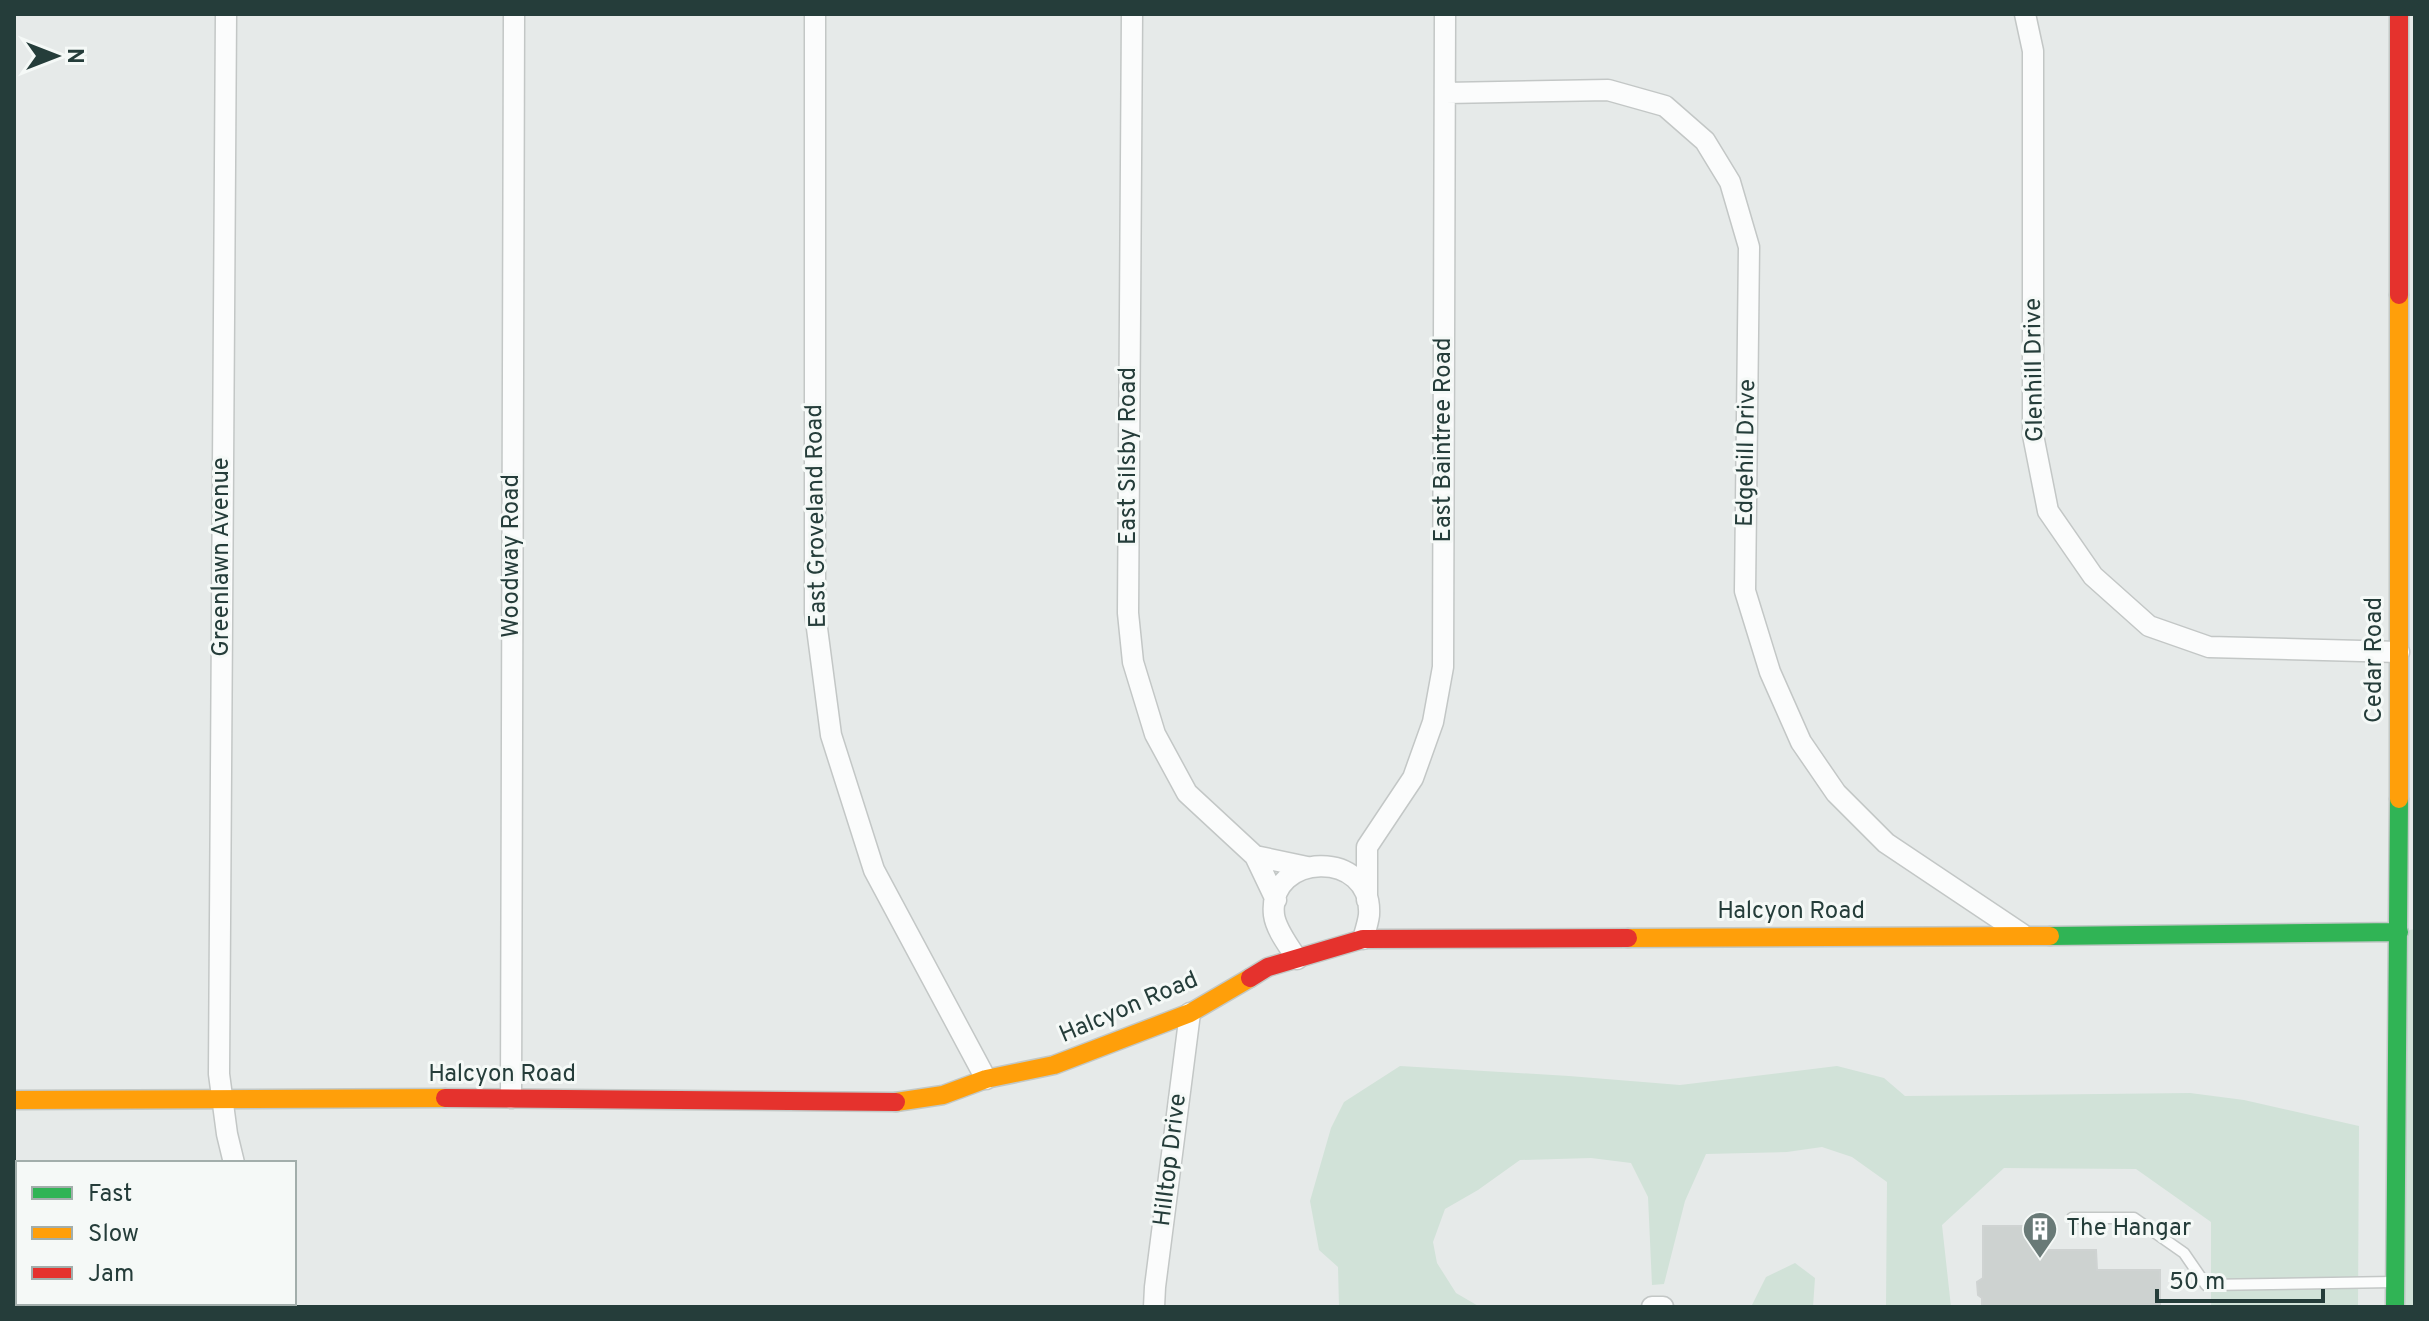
<svg xmlns="http://www.w3.org/2000/svg" width="2429" height="1321" viewBox="0 0 2429 1321" font-family="Overpass,sans-serif">
  <style>
    .green { fill: #d1e2d8 }
    .building { fill: #cdd2d0; stroke: #cfd3d2; stroke-width: 2 }
    .lines { fill: none; stroke-linecap: round; stroke-linejoin: round }
    .lane-casing { stroke: #c3c7c6; stroke-width: 13 }
    .street-casing { stroke: #c3c7c6; stroke-width: 23 }
    .fast-casing { stroke: #c2c8c6; stroke-width: 21 }
    .slow-casing { stroke: #c2c8c6; stroke-width: 21 }
    .jam-casing { stroke: #c2c8c6; stroke-width: 21 }
    .lane { stroke: #fbfcfc; stroke-width: 10 }
    .street { stroke: #fbfcfc; stroke-width: 20 }
    .fast { stroke: #30b455; stroke-width: 18 }
    .slow { stroke: #ff9f0a; stroke-width: 18 }
    .jam { stroke: #e5322d; stroke-width: 18 }
    .labels { text-anchor: middle; dominant-baseline: central; stroke-width: 6; stroke-linejoin: round; paint-order: stroke }
    .street-label { font-size: 24px; fill: #253d3a; stroke: #f5f9f7 }
    .poi-label { font-size: 24px; fill: #253d3a; stroke: #f5f9f7; text-anchor: start }
  </style>
  <rect width="100%" height="100%" fill="#e6eae9"/>
  <path class="green" d="M2415,929V1307H2395L2399,932Z
    M1400,1066L1569,1076L1680,1085L1837,1066L1884,1078L1905,1096L2190,1093L2244,1100L2359,1126L2358,1307H2211V1222L2136,1169L2004,1168L1942,1225L1951,1307H1886L1887,1182L1852,1157L1822,1147L1787,1152L1706,1154L1685,1201L1664,1284L1652,1285L1648,1197L1631,1163L1591,1158L1520,1160L1478,1190L1445,1209L1433,1242L1437,1263L1456,1293L1480,1307H1339L1338,1267L1319,1250L1310,1201L1331,1128L1344,1102Z
    M1795,1263L1815,1278L1813,1307H1751L1766,1277Z"/>
  <path class="building" d="M1983,1226H2043L2044,1250H2096L2097,1270H2160V1305L1982,1307V1298L1978,1295L1977,1282L1983,1278Z"/>
  <g class="lines">
    <g class="lane-casing">
      <path id="lane" d="M2072,1218H2134L2184,1253L2206,1285L2393,1282"/>
    </g>
    <g class="street-casing">
      <path id="street" d="M226,14L219,1074L227,1134L234,1163
        M815,14V613L831,735L874,870L986,1079
        M1132,14L1128,613L1133,662L1155,734L1187,793L1255,856L1276,900
        M2025,14L2033,51V435L2048,511L2093,576L2149,626L2209,647L2399,652
        M1446,93L1608,90L1665,106L1705,141L1730,182L1749,247L1745,591L1770,672L1801,742L1836,793L1886,843L2022,934
        M1255,856L1307,867
        M1367,900V847L1413,778L1433,722L1443,667L1445,14
        M1297,959C1289,946 1276,930 1274,915C1267,852 1373,848 1369,915C1368,923 1365,932 1363,939
        M511,1098L514,14
        M263,1303L264,1307
        M1154,1307L1155,1287L1190,1013
        M1652,1307H1663"/>
    </g>
    <g class="fast-casing">
      <path id="fast" d="M2050,936L2399,932
        M2395,1307L2399,799"/>
    </g>
    <g class="slow-casing">
      <path id="slow" d="M2399,295V799
        M1628,938L2050,936
        M14,1100L445,1098
        M896,1102L943,1095L986,1079L1054,1065L1190,1013L1250,978"/>
    </g>
    <g class="jam-casing">
      <path id="jam" d="M2399,14V295
        M1250,978L1268,967L1363,939L1628,938
        M445,1098L896,1102"/>
    </g>
    <use href="#lane" class="lane"/>
    <use href="#street" class="street"/>
    <use href="#fast" class="fast"/>
    <use href="#slow" class="slow"/>
    <use href="#jam" class="jam"/>
  </g>
  <defs>
    <g id="building-pin" transform="scale(1.8)"><path d="M0 17L-7.5 6A9.5 9.5 0 1 1 7.5 6Z" fill="#697a77" stroke="#f5f9f7"/><path d="M-4-6H4V6H1V3H-1V6H-4ZM-2.5-4.3h1.7v1.8h-1.7ZM.8-4.3h1.7v1.8H.8ZM-2.5-1h1.7V.8h-1.7ZM.8-1h1.7V.8H.8Z" fill="#fff"/></g>
  </defs>
  <g fill-rule="evenodd">
    <use href="#building-pin" x="2040" y="1229"/>
  </g>
  <g class="labels">
    <g class="street-label">
      <text transform="translate(2035 370) rotate(-91)">Glenhill Drive</text>
      <text transform="translate(1444 440) rotate(-90)">East Baintree Road</text>
      <text transform="translate(1747 453) rotate(-89)">Edgehill Drive</text>
      <text transform="translate(1129 456) rotate(-90)">East Silsby Road</text>
      <text transform="translate(817 516) rotate(-91)">East Groveland Road</text>
      <text transform="translate(512 556) rotate(-90)">Woodway Road</text>
      <text transform="translate(222 557) rotate(-90)">Greenlawn Avenue</text>
      <text transform="translate(2375 660) rotate(-90)">Cedar Road</text>
      <text x="1791" y="912">Halcyon Road</text>
      <text transform="translate(1129 1008) rotate(-23)">Halcyon Road</text>
      <text x="502" y="1075">Halcyon Road</text>
      <text transform="translate(1171 1160) rotate(-83)">Hilltop Drive</text>
    </g>
    <g class="poi-label">
      <text x="2066" y="1229">The Hangar</text>
    </g>
  </g>
  <rect width="2429" height="1321" fill="none" stroke="#253d3a" stroke-width="32"/>
  <rect x="16" y="1161" width="280" height="144" fill="#f5f9f7" stroke="#a2aeab" stroke-width="2"/>
  <rect x="32" y="1187" width="40" height="12" fill="#30b455" stroke="#a2aeab" stroke-width="2"/>
  <text x="88" y="1201" font-size="24" fill="#253d3a">Fast</text>
  <rect x="32" y="1227" width="40" height="12" fill="#ff9f0a" stroke="#a2aeab" stroke-width="2"/>
  <text x="88" y="1241" font-size="24" fill="#253d3a">Slow</text>
  <rect x="32" y="1267" width="40" height="12" fill="#e5322d" stroke="#a2aeab" stroke-width="2"/>
  <text x="88" y="1281" font-size="24" fill="#253d3a">Jam</text>
  <g transform="translate(56 56) rotate(90)" stroke="#f5f9f7" stroke-width="6" paint-order="stroke">
  <path d="M0-6L14 30L0 20L-14 30Z" fill="#253d3a"/>
  <text y="-12" font-size="22" font-weight="bold" text-anchor="middle" fill="#253d3a">N</text>
  </g>
  <path d="M2157 1289v12h166v-12" fill="none" stroke="#253d3a" stroke-width="4"/>
  <text x="2169" y="1289" font-size="24" fill="#253d3a" stroke="#f5f9f7" stroke-width="6" paint-order="stroke">50 m</text>
</svg>
